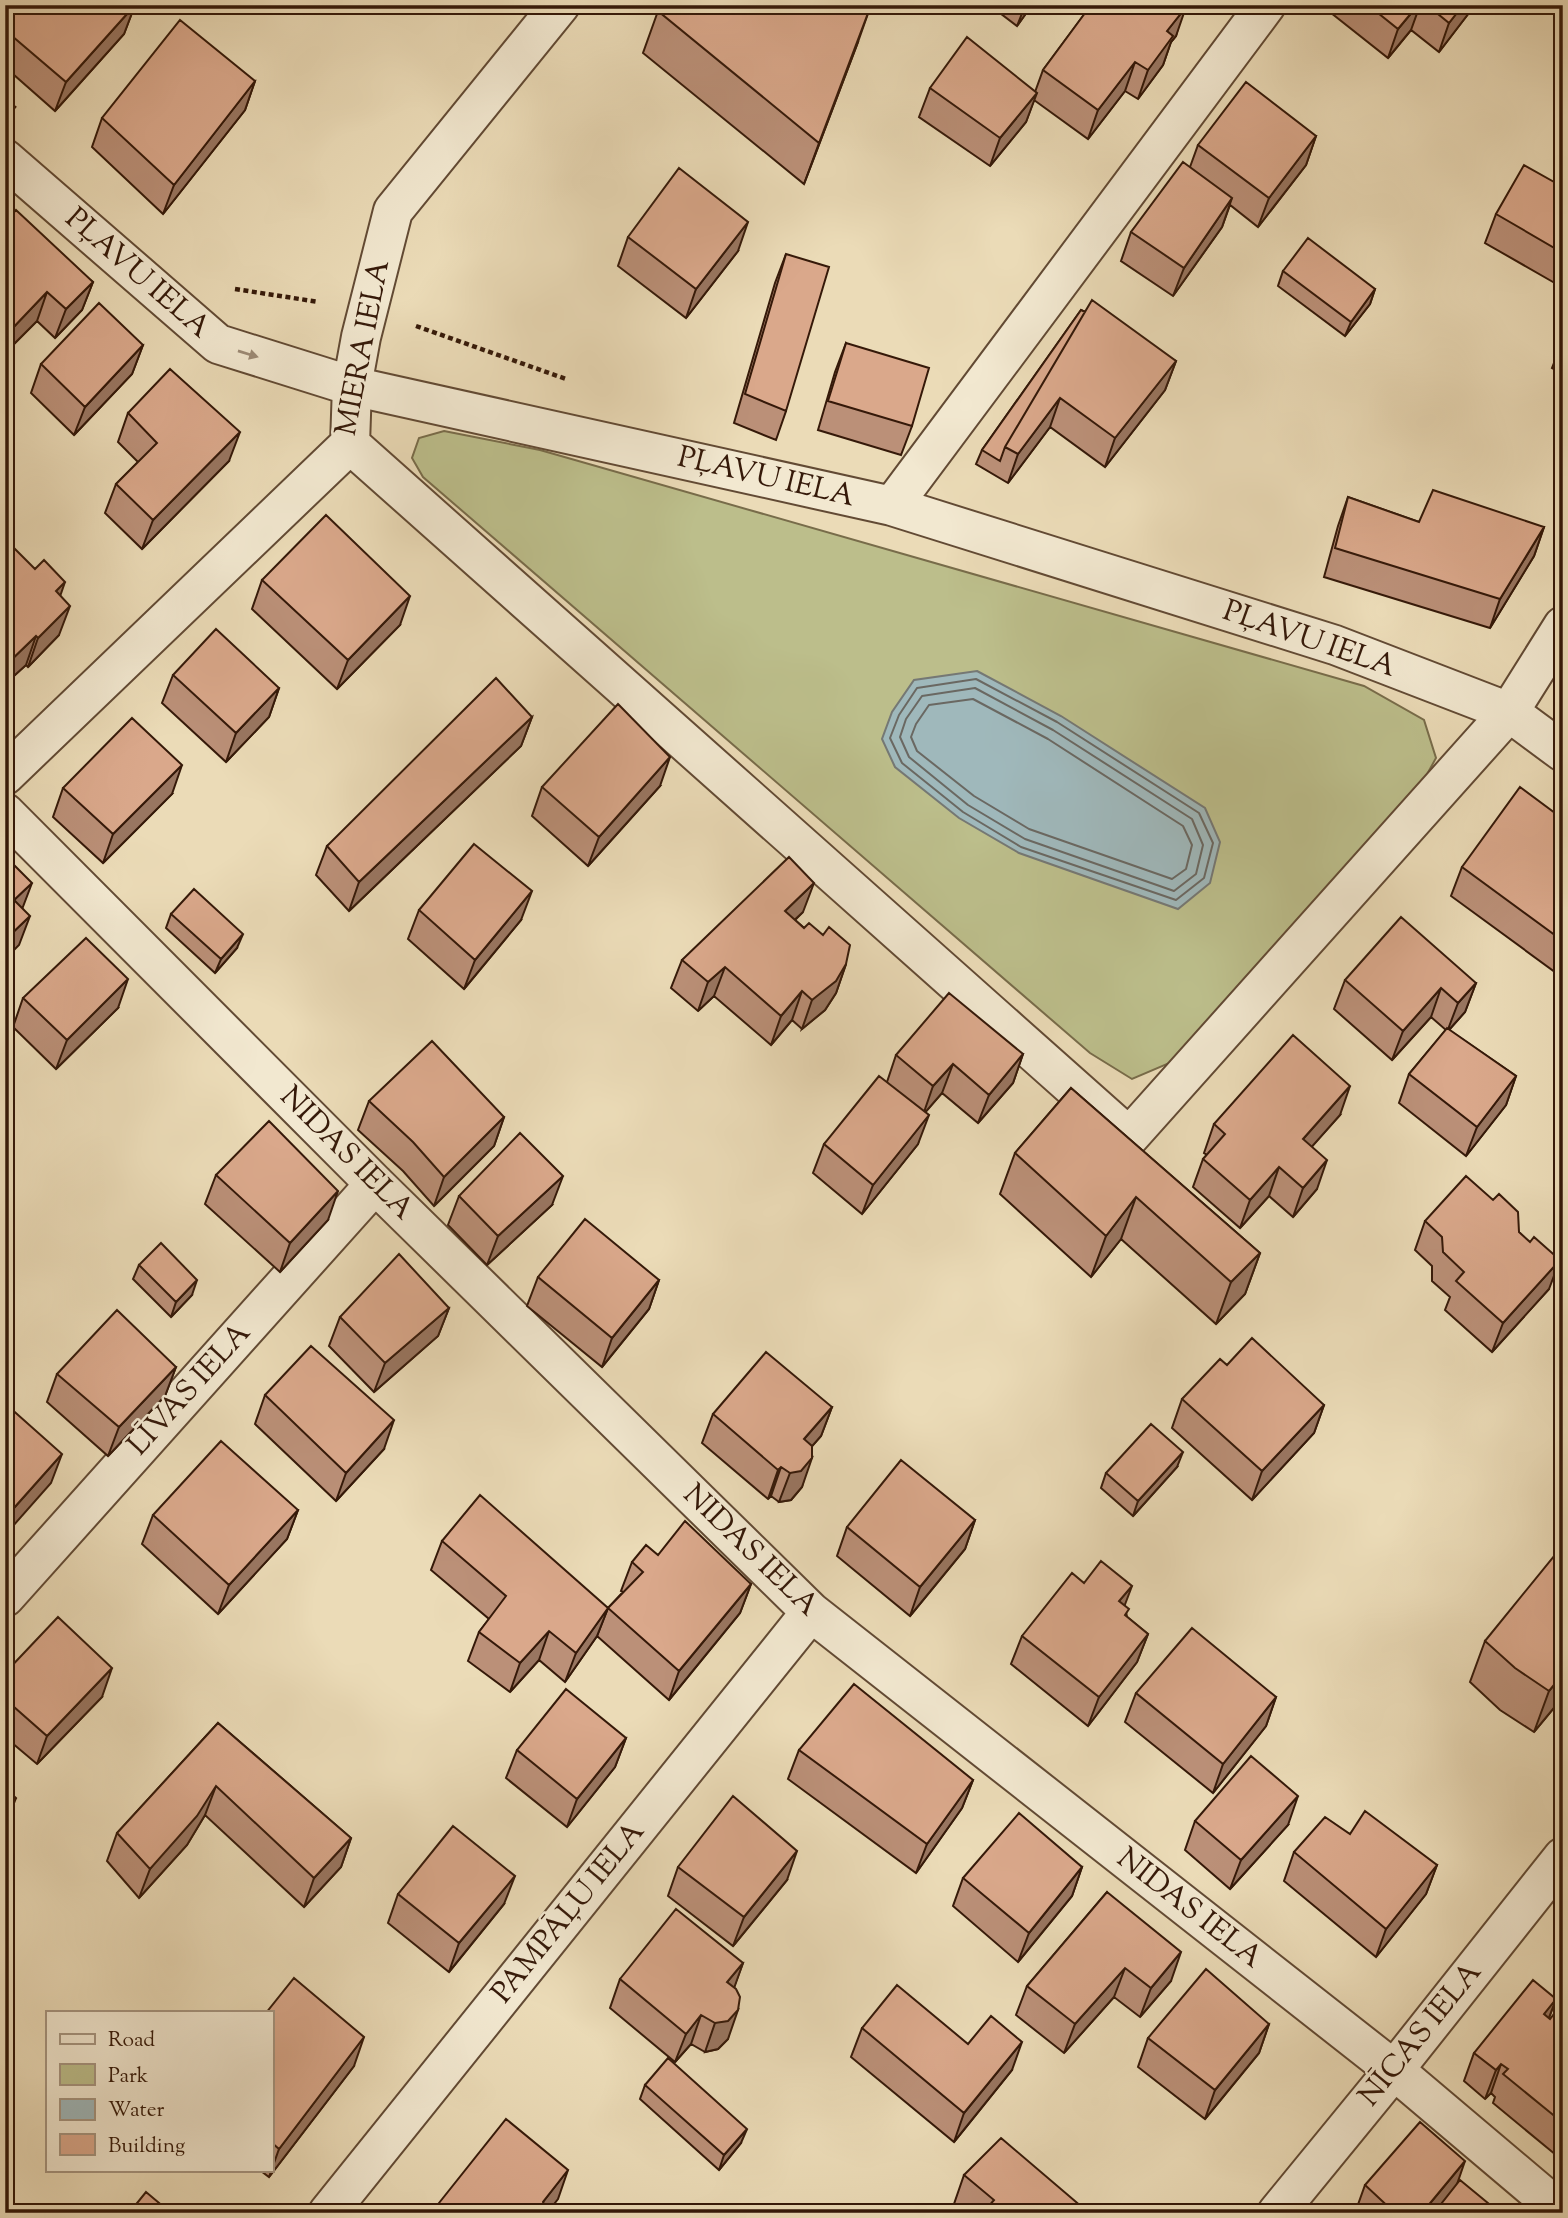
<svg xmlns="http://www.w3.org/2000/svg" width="1568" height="2218" viewBox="0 0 1568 2218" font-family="'Sorts Mill Goudy',serif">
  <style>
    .green { fill: #bcbe8b; stroke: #786c4a; stroke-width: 2 }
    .water { fill: #9fb8bb; stroke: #757874; stroke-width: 2 }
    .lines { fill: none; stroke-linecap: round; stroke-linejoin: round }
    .shore { stroke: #6a6862; stroke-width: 2 }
    .street-casing { stroke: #624a34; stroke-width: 42 }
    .path { stroke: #351909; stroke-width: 4.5; stroke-dasharray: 5 3.5; stroke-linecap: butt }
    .street { stroke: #f2e8d0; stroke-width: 38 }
    .wall { fill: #bb9078; stroke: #351909; stroke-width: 2 }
    .shaded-wall { fill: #997661; stroke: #351909; stroke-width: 2 }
    .building { fill: #daa88b; stroke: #351909; stroke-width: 2 }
    .oneway { fill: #9d8b76 }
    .labels { text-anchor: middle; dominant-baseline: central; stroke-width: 5; stroke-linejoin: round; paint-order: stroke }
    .street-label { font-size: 30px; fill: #351909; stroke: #f2e8d0 }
  </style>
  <rect width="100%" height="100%" fill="#ebdbb7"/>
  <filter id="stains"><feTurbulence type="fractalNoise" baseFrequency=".00286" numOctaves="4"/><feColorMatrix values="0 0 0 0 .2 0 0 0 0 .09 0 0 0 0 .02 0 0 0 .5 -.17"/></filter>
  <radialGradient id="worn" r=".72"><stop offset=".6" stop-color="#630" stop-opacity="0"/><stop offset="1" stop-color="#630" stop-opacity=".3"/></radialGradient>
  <path class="green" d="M444,431L540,450L1364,686L1424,720L1436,758L1409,807L1186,1056L1132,1079L1090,1053L423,477L412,458L419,438Z"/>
  <path class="water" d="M977,671L1061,716L1205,808L1220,842L1210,883L1178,909L1019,853L959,818L895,767L882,739L892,712L914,680Z"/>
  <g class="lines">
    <path class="shore" d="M976,679L1057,722L1199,813L1213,843L1204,878L1176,900L1021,847L963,812L902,763L890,738L899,715L917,688Z
      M975,688L1053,730L1192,819L1203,845L1196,874L1174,891L1025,839L968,805L909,757L900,737L906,719L922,696Z
      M973,699L1048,739L1183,826L1192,845L1186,869L1172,879L1029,829L974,796L917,751L911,737L916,724L929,705Z"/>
    <g class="street-casing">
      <path id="street" d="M5,159L218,344L352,386L892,506L1335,645L1509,712L1563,752
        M350,444L1129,1137L1509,712L1563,626
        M892,506L1266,5
        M5,775L350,444L352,386L361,337L393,211L560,5
        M5,813L375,1184L811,1612L1394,2070L1563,2213
        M5,1597L375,1184
        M328,2213L811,1612
        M1277,2213L1394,2070L1563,1857"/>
    </g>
    <path class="path" d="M5,100L16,109
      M235,289L319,302
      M416,326L566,379"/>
    <use href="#street" class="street"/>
  </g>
  <path class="wall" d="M135,5L124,34L55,111L5,67V10Z
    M997,5H1032L1017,26L996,10Z
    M1077,5H1184L1176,36L1171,42L1163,65L1138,99L1125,91L1088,139L1034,100L1026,122L990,166L919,117L930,88L1035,92L1043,70L1086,12Z
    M1321,5H1475L1439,52L1411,30L1388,58Z
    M658,11L858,42L804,184L643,53Z
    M255,81L245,110L163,214L92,147L102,118Z
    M1316,136L1306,165L1258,227L1230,205L1222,227L1173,296L1121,261L1131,232L1190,167L1198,145Z
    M1563,187V281L1560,286L1485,243L1496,214Z
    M5,222L93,282L82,310L55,338L37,321L5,353Z
    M628,237L738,251L686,318L618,266Z
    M786,254V411L776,440L734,423L775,283Z
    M1283,271L1375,289L1370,304L1345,336L1278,286Z
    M1081,310L1176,361L1165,390L1105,467L1050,427L1008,483L976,464L982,450Z
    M1563,340V374L1552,368Z
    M846,343L912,426L901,455L818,430L835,372Z
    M143,345L132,374L74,435L31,393L41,364Z
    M128,413L229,461L142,549L105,513L116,484L138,462L118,442Z
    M1348,497L1419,522L1544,527L1534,556L1490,628L1324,577L1338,526Z
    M5,550L60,596L59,635L28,667L26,665L5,684Z
    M262,580L400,625L337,689L252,609Z
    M173,675L279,688L269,717L226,762L162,703Z
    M532,717L521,746L349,911L316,875L327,846Z
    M660,786L588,866L532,816L542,787Z
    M63,788L172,794L103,863L53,817Z
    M1563,819V969L1559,975L1451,896L1462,867Z
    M419,910L521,920L464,989L408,939Z
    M803,912L795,920L846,964L836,993L825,1010L802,1029L792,1020L771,1045L714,996L698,1011L671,988L682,960Z
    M171,914L237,948L215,973L166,928Z
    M1345,980L1476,983L1465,1012L1449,1030L1516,1076L1506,1105L1466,1156L1399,1103L1409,1074L1446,1030L1431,1017L1392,1060L1334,1009Z
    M23,998L118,1008L56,1069L13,1027Z
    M1023,1054L1013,1083L978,1123L942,1093L925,1112L918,1144L862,1214L813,1173L824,1144L887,1082L896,1055Z
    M1071,1088L1260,1253L1245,1294L1216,1324L1121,1239L1091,1277L1000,1194L1015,1153Z
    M369,1101L504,1117L494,1146L434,1206L403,1171L358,1130Z
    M1340,1115L1311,1147L1317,1189L1293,1217L1269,1196L1240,1228L1193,1187L1203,1159L1207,1155L1204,1153L1214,1124Z
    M216,1175L328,1220L280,1272L205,1204Z
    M459,1196L552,1205L487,1265L448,1225Z
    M1425,1221L1519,1232L1549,1289L1492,1352L1445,1310L1450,1297L1432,1281V1266L1415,1250Z
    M139,1265L192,1295L171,1317L133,1279Z
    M538,1277L659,1280L649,1309L602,1367L527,1306Z
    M449,1308L438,1336L374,1392L329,1346L340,1317Z
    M1227,1365L1324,1405L1314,1433L1252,1500L1172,1428L1182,1399Z
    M176,1367L165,1396L108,1456L47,1402L57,1374Z
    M265,1395L384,1449L336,1501L255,1424Z
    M832,1407L821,1436L812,1446L802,1487L791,1500L779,1502L771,1496L768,1499L702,1443L713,1414Z
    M1177,1467L1133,1516L1101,1488L1106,1473Z
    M298,1510L287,1539L218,1614L142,1544L153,1515Z
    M975,1520L965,1549L910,1616L837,1556L847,1527Z
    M442,1541L608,1608L597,1636L565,1682L539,1660L510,1692L468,1661L479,1632L489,1619L431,1570Z
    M658,1555L751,1584L740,1613L669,1700L597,1636L608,1608L623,1592L621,1591L632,1562Z
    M1084,1583L1125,1606L1127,1617L1148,1634L1137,1662L1088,1726L1011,1664L1022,1636Z
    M1485,1641L1563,1697L1534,1732L1500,1710L1470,1682Z
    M5,1673L102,1697L37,1764L5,1737Z
    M1136,1693L1276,1697L1266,1726L1213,1793L1125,1722Z
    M218,1723L351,1838L341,1867L304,1907L205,1815L187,1845L139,1898L107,1861L117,1833Z
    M626,1738L615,1767L567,1827L506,1778L517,1750Z
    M799,1750L973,1780L962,1808L916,1873L788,1779Z
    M1195,1821L1288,1825L1230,1889L1185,1850Z
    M1294,1852L1437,1865L1426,1894L1376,1957L1284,1881Z
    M678,1867L787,1880L733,1946L668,1896Z
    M1082,1867L1072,1896L1018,1962L953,1906L963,1878Z
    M1107,1892L1171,1981L1140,2017L1114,1997L1064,2053L1016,2015L1027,1986Z
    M398,1894L504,1904L449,1972L388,1923Z
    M743,1963L734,1987L728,2039L718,2049L705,2052L691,2044L675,2062L610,2008L620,1979Z
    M1556,1999L1549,2018L1563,2021L1562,2160L1493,2103L1495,2097L1491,2093L1485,2099L1464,2081L1474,2053Z
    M271,2013L354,2066L269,2177L261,2171H271Z
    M1269,2024L1259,2053L1205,2119L1138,2067L1148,2038Z
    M862,2028L968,2044L1012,2070L954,2142L851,2057Z
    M645,2085L741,2143L719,2170L640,2099Z
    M964,2175L1089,2213H964L954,2204Z
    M1457,2184L1500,2213H1355L1365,2185Z"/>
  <path class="shaded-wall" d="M135,5L124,34L55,111L66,82Z
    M871,5L858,42L804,184L819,143Z
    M1027,5H1032L1017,26L1023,11Z
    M1418,5H1420L1411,30L1388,58L1398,29Z
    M1463,5H1475L1439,52L1449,23Z
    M1186,7L1176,36L1171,42L1163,65L1138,99L1148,70L1167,31Z
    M1135,62L1125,91L1088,139L1098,110Z
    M255,81L245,110L163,214L174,185Z
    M1037,93L1026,122L990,166L1000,138Z
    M1316,136L1306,165L1258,227L1269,198Z
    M1232,198L1222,227L1173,296L1184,268Z
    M748,222L738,251L686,318L696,289Z
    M93,282L82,310L55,338L66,309Z
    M1375,289L1370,304L1345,336L1351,322Z
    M47,292L37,321L5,353V340L8,333Z
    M143,345L132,374L74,435L85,407Z
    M1176,361L1165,390L1105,467L1115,438Z
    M1060,398L1050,427L1008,483L1018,454Z
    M240,432L229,461L142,549L153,520Z
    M1544,527L1534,556L1490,628L1500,599Z
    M65,582L55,611L56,591Z
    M410,596L400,625L337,689L348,660Z
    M70,606L59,635L28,667L38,638Z
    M36,636L26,665L5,684V666Z
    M279,688L269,717L226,762L236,733Z
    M532,717L521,746L349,911L359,882Z
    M670,757L660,786L588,866L599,837Z
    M182,765L172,794L103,863L113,834Z
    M32,883L21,912L14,900Z
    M814,883L803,912L774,939L785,911Z
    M532,891L521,920L464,989L475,960Z
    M30,916L19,945L5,959V940Z
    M243,934L237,948L215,973L221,959Z
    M846,964L836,993L825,1010L802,1029L812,1000Z
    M725,967L714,996L698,1011L708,982Z
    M128,979L118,1008L56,1069L67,1040Z
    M1476,983L1465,1012L1447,1032L1458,1003Z
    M1441,988L1431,1017L1392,1060L1403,1031Z
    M802,991L792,1020L771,1045L781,1016Z
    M1023,1054L1013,1083L978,1123L989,1095Z
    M953,1064L942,1093L923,1115L933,1086Z
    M1516,1076L1506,1105L1466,1156L1477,1127Z
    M1350,1086L1340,1115L1293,1168L1303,1139Z
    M929,1115L918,1144L862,1214L873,1185Z
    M504,1117L494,1146L434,1206L444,1177Z
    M1327,1160L1317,1189L1293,1217L1303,1188Z
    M1279,1167L1269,1196L1240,1228L1250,1200Z
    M563,1176L552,1205L487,1265L498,1236Z
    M338,1191L328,1220L280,1272L290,1243Z
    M1136,1197L1121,1239L1091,1277L1106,1236Z
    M1260,1253L1245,1294L1216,1324L1231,1282Z
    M1560,1260L1549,1289L1492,1352L1503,1323Z
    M197,1280L192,1295L171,1317L176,1302Z
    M659,1280L649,1309L602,1367L612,1338Z
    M449,1308L438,1336L374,1392L385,1363Z
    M176,1367L165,1396L108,1456L119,1427Z
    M1324,1405L1314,1433L1252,1500L1262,1471Z
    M832,1407L821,1436L793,1468L804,1439Z
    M394,1420L384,1449L336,1501L346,1473Z
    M1183,1452L1177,1467L1133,1516L1138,1501Z
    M62,1454L51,1483L5,1535V1518Z
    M812,1458L802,1487L791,1500L779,1502L790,1473Z
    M781,1467L771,1496L768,1499L778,1470Z
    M298,1510L287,1539L218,1614L229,1585Z
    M975,1520L965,1549L910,1616L920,1587Z
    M751,1584L740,1613L669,1700L679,1671Z
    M1132,1586L1121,1615L1119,1601Z
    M608,1608L597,1636L565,1682L576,1653Z
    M549,1631L539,1660L510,1692L520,1663Z
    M1148,1634L1137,1662L1088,1726L1099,1697Z
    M112,1668L102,1697L37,1764L47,1736Z
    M1563,1674V1697L1534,1732L1549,1691Z
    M1276,1697L1266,1726L1213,1793L1223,1764Z
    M626,1738L615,1767L567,1827L577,1799Z
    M973,1780L962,1808L916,1873L927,1844Z
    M216,1786L205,1815L187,1845L139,1898L150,1869Z
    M1298,1796L1288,1825L1230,1889L1241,1860Z
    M16,1798L5,1827V1810Z
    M351,1838L341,1867L304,1907L314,1878Z
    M797,1851L787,1880L733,1946L744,1917Z
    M1437,1865L1426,1894L1376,1957L1386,1929Z
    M1082,1867L1072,1896L1018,1962L1029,1933Z
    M515,1876L504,1904L449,1972L459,1943Z
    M1181,1952L1171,1981L1140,2017L1151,1988Z
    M743,1963L733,1991L727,1982Z
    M1125,1968L1114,1997L1064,2053L1075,2024Z
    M1556,1999L1545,2028L1544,2014Z
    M738,2010L728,2039L718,2049L705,2052L715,2023Z
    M701,2015L691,2044L675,2062L686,2034Z
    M1269,2024L1259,2053L1205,2119L1215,2090Z
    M364,2037L354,2066L269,2177L279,2149Z
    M1022,2042L1012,2070L954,2142L964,2113Z
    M1501,2064L1491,2093L1485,2099L1496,2070Z
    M747,2129L741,2143L719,2170L724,2155Z
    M1465,2161L1455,2190L1436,2213H1422Z
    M568,2170L558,2199L547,2213L543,2202Z"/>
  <path class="building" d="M9,5H135L66,82L5,30V10Z
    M663,5H871L819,143L658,11Z
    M1015,5H1027L1023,11Z
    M1091,5H1184L1186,7L1167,31L1173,36L1148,70L1135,62L1098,110L1043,70Z
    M1368,5H1418L1398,29Z
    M1427,5H1463L1449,23Z
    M180,20L255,81L174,185L102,118Z
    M967,37L1037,93L1000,138L930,88Z
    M1246,82L1316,136L1269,198L1198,145Z
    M1183,162L1232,198L1184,268L1131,232Z
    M1524,165L1563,187V253L1496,214Z
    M679,168L748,222L696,289L628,237Z
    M16,210L93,282L66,309L47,292L8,333L5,331V222Z
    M1308,238L1375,289L1351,322L1283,271Z
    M786,254L829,267L786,411L745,394Z
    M1092,300L1176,361L1115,438L1060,398L1018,454L1005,447Z
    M99,303L143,345L85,407L41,364Z
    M1081,310L1085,312L1005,447L1000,461L982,450Z
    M846,343L929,368L912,426L828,401Z
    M170,369L240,432L153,520L116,484L157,443L128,413Z
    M1433,490L1544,527L1500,599L1335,548L1348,497L1419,522Z
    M326,515L410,596L348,660L262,580Z
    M11,545L35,569L44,560L65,582L56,591L70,606L38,638L36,636L5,666V550Z
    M216,629L279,688L236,733L173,675Z
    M496,678L532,717L359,882L327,846Z
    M618,704L670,757L599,837L542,787Z
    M132,718L182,765L113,834L63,788Z
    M1520,787L1563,819V941L1462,867Z
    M474,844L532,891L475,960L419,910Z
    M5,856L32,883L14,900L30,916L5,940Z
    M789,857L814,883L785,911L804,928L809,923L823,935L829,927L850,945L846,964L836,981L812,1000L802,991L781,1016L725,967L708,982L682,960Z
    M194,889L243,934L221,959L171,914Z
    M1401,917L1476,983L1458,1003L1441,988L1403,1031L1345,980Z
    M86,938L128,979L67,1040L23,998Z
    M949,993L1023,1054L989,1095L953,1064L933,1086L896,1055Z
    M1447,1028L1516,1076L1477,1127L1409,1074Z
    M1293,1035L1350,1086L1303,1139L1327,1160L1303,1188L1279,1167L1250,1200L1203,1159L1225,1134L1214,1124Z
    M432,1041L504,1117L444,1177L413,1142L369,1101Z
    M879,1076L929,1115L873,1185L824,1144Z
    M1071,1088L1260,1253L1231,1282L1136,1197L1106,1236L1015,1153Z
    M269,1121L338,1191L290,1243L216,1175Z
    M520,1133L563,1176L498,1236L459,1196Z
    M1466,1176L1493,1200L1499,1194L1518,1212L1519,1232L1530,1242L1534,1237L1560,1260L1503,1323L1456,1281L1464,1272L1443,1252L1442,1237L1425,1221Z
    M585,1219L659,1280L612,1338L538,1277Z
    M161,1243L197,1280L176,1302L139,1265Z
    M399,1254L449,1308L385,1363L340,1317Z
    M117,1310L176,1367L119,1427L57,1374Z
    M1252,1338L1324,1405L1262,1471L1182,1399L1220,1359L1227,1365Z
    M311,1346L394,1420L346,1473L265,1395Z
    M766,1352L832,1407L804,1439L812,1446V1458L801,1471L790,1473L781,1467L778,1470L713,1414Z
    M8,1406L62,1454L5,1518V1408Z
    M1151,1424L1183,1452L1138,1501L1106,1473Z
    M221,1441L298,1510L229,1585L153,1515Z
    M901,1460L975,1520L920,1587L847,1527Z
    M480,1495L608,1608L576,1653L549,1631L520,1663L479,1632L506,1596L442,1541Z
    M685,1521L751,1584L679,1671L608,1608L643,1572L632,1562L646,1545L658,1555Z
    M1563,1545V1674L1549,1691L1515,1668L1485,1641Z
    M1101,1561L1132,1586L1119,1601L1129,1609L1125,1615L1148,1634L1099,1697L1022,1636L1072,1573L1084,1583Z
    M58,1617L112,1668L47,1736L5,1699V1673Z
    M1192,1628L1276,1697L1223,1764L1136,1693Z
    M854,1684L973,1780L927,1844L799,1750Z
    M566,1689L626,1738L577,1799L517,1750Z
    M218,1723L351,1838L314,1878L216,1786L197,1816L150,1869L117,1833Z
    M1251,1756L1298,1796L1241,1860L1195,1821Z
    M5,1788L16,1798L5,1810Z
    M733,1796L797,1851L744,1917L678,1867Z
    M1365,1811L1437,1865L1386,1929L1294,1852L1325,1817L1350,1834Z
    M1019,1813L1082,1867L1029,1933L963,1878Z
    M453,1826L515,1876L459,1943L398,1894Z
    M1107,1892L1181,1952L1151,1988L1125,1968L1075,2024L1027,1986Z
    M676,1909L743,1963L727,1982L736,1989L740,1997L738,2010L728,2021L715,2023L701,2015L686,2034L620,1979Z
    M1206,1969L1269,2024L1215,2090L1148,2038Z
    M294,1978L364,2037L279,2149L271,2142V2013H266Z
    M1533,1980L1556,1999L1544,2014L1550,2019L1554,2014L1563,2021V2123L1503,2074L1508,2069L1501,2064L1496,2070L1474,2053Z
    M897,1985L968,2044L991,2016L1022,2042L964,2113L862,2028Z
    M668,2058L747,2129L724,2155L645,2085Z
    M506,2119L568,2170L543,2202L547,2213H441L435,2208Z
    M1420,2122L1465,2161L1422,2213H1395L1365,2185Z
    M1001,2138L1089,2213H983L994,2200L964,2175Z
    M1460,2180L1500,2213H1434Z
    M146,2192L171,2213H129Z
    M112,2207L119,2213H107Z"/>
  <defs><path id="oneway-solid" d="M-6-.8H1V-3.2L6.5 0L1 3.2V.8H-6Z" transform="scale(1.75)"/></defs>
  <use class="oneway" href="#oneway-solid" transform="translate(248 354) rotate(17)"/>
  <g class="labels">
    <g class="street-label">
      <text transform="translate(137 274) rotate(41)">PĻAVU IELA</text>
      <text transform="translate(364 348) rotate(-79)">MIERA IELA</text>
      <text transform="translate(766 478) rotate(13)">PĻAVU IELA</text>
      <text transform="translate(1309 640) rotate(19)">PĻAVU IELA</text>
      <text transform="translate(346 1154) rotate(45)">NIDAS IELA</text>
      <text transform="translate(190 1390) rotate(-48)">LĪVAS IELA</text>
      <text transform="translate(750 1551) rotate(44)">NIDAS IELA</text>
      <text transform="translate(1189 1909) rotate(38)">NIDAS IELA</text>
      <text transform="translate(569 1913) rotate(-51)">PAMPĀĻU IELA</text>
      <text transform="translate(1421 2035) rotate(-51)">NĪCAS IELA</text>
    </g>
  </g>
  <rect width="1568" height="2218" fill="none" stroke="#ebdbb7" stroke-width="28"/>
  <rect x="7" y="7" width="1554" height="2204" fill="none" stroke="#351909" stroke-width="3.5"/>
  <rect x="14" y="14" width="1540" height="2190" fill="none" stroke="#351909" stroke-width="2"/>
  <rect x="46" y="2011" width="228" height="161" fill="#f2e8d0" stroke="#a69580" stroke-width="2"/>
  <rect x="60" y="2034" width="35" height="10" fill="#f2e8d0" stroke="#a69580" stroke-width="2"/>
  <text x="108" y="2046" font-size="21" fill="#351909">Road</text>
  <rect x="60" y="2064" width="35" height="21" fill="#bcbe8b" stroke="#a69580" stroke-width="2"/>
  <text x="108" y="2082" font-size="21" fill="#351909">Park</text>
  <rect x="60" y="2099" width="35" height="21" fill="#9fb8bb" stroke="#a69580" stroke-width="2"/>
  <text x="108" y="2116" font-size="21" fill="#351909">Water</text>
  <rect x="60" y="2134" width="35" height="21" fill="#daa88b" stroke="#a69580" stroke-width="2"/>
  <text x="108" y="2152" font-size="21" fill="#351909">Building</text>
  <rect width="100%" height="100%" filter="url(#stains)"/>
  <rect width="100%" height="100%" fill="url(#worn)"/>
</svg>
